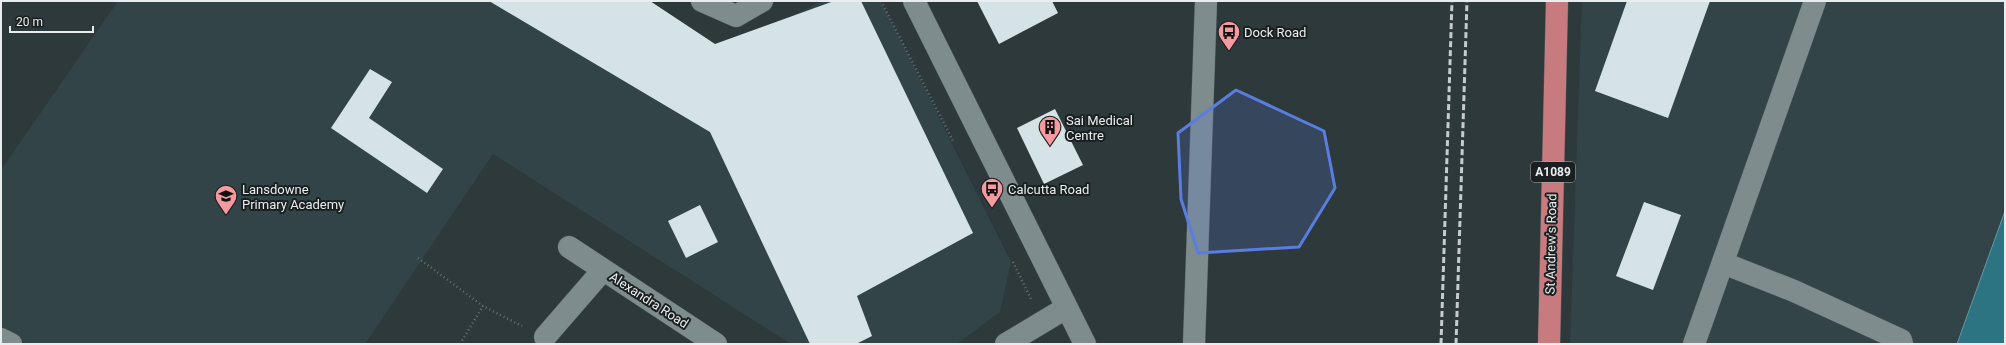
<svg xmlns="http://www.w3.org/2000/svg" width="2006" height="345" viewBox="0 0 2006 345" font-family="Roboto,sans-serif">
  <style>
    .built { fill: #324448 }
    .water { fill: #2c7481; stroke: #6499a2 }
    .building { fill: #d6e3e6 }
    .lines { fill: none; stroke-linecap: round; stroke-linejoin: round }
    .minor-casing { stroke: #4d5658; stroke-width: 23 }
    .highway-casing { stroke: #4d5658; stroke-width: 23 }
    .path { stroke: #667072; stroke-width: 2.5; stroke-dasharray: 1 3; stroke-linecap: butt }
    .minor { stroke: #7f8c8e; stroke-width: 22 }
    .highway { stroke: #c77b7f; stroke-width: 22 }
    .rail { stroke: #c5ccce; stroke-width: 3; stroke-dasharray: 6 3; stroke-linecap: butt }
    .marked { fill: #5a7edf; fill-opacity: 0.2; stroke: #5a7edf; stroke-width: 3; stroke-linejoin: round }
    .labels { text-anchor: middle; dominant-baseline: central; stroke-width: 4; stroke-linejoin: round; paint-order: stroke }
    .shield { fill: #1a1f20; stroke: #aab0b2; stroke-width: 1 }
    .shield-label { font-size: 12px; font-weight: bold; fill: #e8eef0 }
    .poi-label { font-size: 13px; fill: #e8eef0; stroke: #1a1f20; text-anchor: start }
    .street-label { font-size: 13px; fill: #e8eef0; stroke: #1a1f20 }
  </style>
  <rect width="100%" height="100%" fill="#2e393b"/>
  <path class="built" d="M118,1H636L715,55L822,1H881L1011,262L1000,312L957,344H791L493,154L365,344H26L1,327V170Z
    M1582,1H2005V344H1570Z"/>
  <path class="water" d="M2005,211V344H1957Z"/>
  <path class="building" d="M489,1H650L715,44L834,1H861L973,233L857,296L872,336L856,344H810L710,132Z
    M977,1H1052L1058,13L999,44Z
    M1627,1H1710L1668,118L1595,91Z
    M370,69L392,82L369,118L443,169L427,193L331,128Z
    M1055,109L1083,165L1044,184L1017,128Z
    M1644,202L1681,215L1653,290L1616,276Z
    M700,205L718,242L686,258L668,221Z"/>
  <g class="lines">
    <g class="minor-casing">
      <path id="minor" d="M702,1L736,16L762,1
        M914,1L1085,344
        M569,247L716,344
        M1723,263L1794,291L1901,340L1902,344
        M545,337L603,270
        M1,339L11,344
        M1006,344L1066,308
        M1194,344L1206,1
        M1694,344L1815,1"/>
    </g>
    <g class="highway-casing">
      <path id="highway" d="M1549,344L1557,1"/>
    </g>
    <path class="path" d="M881,1L953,141
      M418,258L483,306L522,326
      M1013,262L1031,299
      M460,344L483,306"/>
    <use href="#minor" class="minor"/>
    <use href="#highway" class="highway"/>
    <path class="rail" d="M1441,344L1452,1
      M1456,344L1467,1"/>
  </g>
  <path class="marked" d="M1236,90L1324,131L1335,188L1299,247L1198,253L1181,199L1178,133Z"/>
  <defs>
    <g id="bus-pin" transform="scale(1.15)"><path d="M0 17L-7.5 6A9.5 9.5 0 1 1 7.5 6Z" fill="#f49aa0" stroke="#1a1f20"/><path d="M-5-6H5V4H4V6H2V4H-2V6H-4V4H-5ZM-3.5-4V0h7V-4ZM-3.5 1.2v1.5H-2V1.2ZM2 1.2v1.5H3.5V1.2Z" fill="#111"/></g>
    <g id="building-pin" transform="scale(1.15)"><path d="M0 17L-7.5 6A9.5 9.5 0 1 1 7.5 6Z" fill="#f49aa0" stroke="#1a1f20"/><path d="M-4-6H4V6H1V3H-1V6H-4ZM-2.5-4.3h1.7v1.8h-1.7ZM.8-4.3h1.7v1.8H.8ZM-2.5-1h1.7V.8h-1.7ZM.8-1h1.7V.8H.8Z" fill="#111"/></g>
    <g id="school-pin" transform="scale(1.15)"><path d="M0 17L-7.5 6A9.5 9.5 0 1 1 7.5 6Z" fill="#f49aa0" stroke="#1a1f20"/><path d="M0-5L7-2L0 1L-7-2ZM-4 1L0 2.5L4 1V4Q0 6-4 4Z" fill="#111"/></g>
  </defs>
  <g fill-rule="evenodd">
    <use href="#bus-pin" x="1229" y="32"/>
    <use href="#building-pin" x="1050" y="127"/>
    <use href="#bus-pin" x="992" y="189"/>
    <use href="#school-pin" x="226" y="196"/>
  </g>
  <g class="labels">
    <rect class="shield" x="1531" y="162" width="44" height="20" rx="3"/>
    <g class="shield-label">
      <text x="1553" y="172">A1089</text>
    </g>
    <g class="poi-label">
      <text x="1244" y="32">Dock Road</text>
      <text x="1066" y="120">Sai Medical<tspan x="1066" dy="15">Centre</tspan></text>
      <text x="242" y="189">Lansdowne<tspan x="242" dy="15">Primary Academy</tspan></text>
      <text x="1008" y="189">Calcutta Road</text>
    </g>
    <g class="street-label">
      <text transform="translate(1551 244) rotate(-89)">St Andrew's Road</text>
      <text transform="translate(649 300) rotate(33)">Alexandra Road</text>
    </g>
  </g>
  <rect width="2006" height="345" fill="none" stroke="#e8eef0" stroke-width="4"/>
  <path d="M10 26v6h83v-6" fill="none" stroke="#e8eef0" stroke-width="2"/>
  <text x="16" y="26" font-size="12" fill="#e8eef0" stroke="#1a1f20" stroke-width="3" paint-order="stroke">20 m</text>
</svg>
